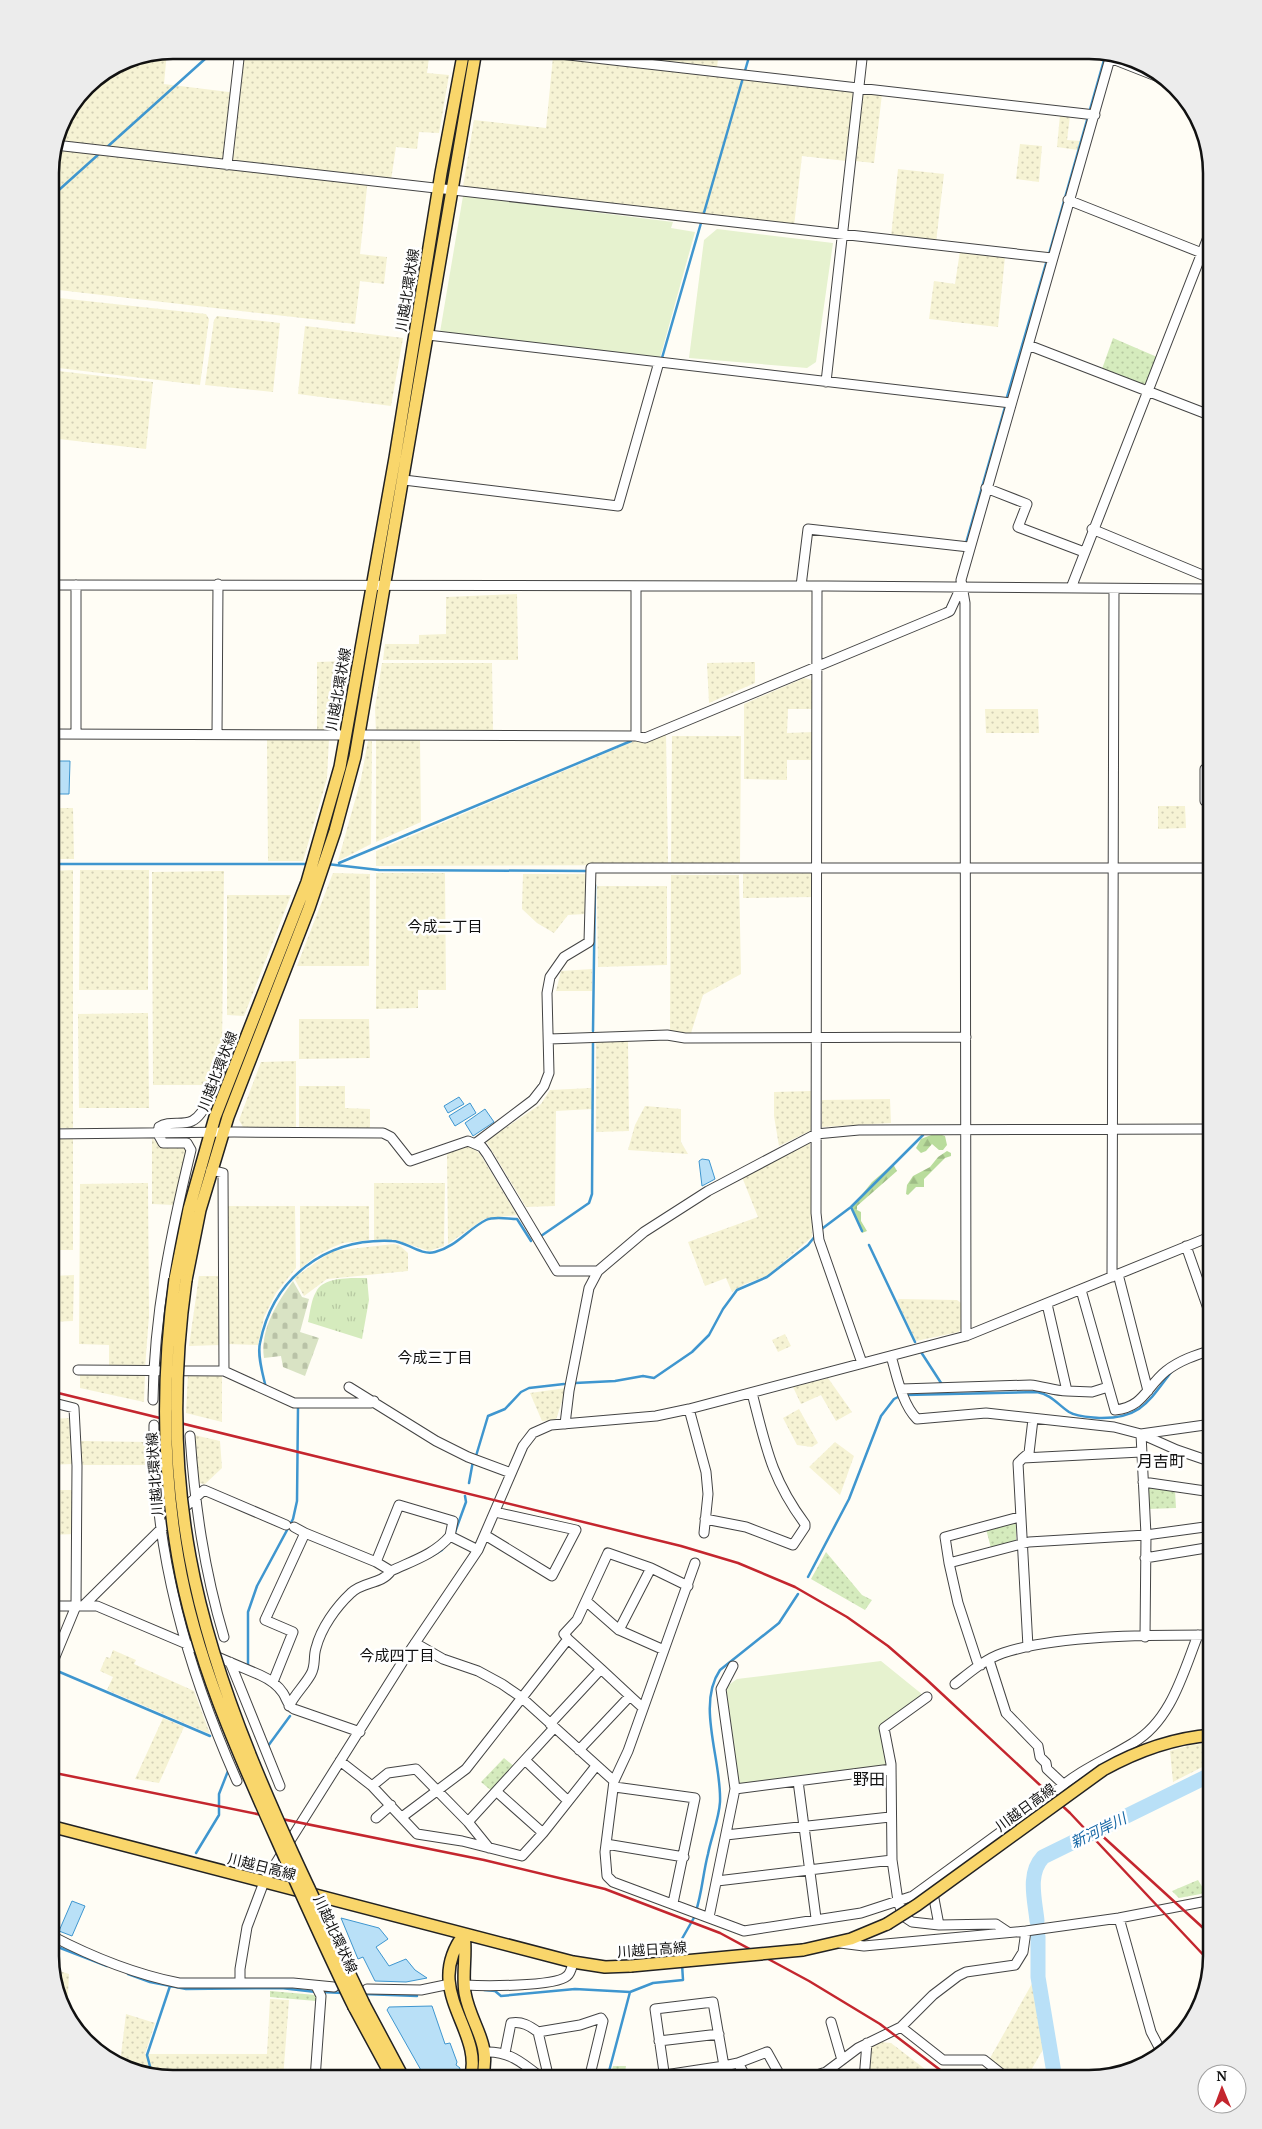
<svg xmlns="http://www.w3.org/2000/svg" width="1262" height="2129" viewBox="0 0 1262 2129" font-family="'PT Serif','Noto Sans JP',serif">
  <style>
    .farmland { fill: url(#farmland-dots) }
    .grass { fill: url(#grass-tufts) }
    .forest { fill: url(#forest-firs) }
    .cemetery { fill: url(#cemetery-stones) }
    .park { fill: url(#park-dots) }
    .pitch { fill: #e6f2cf }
    .water { fill: #b9e0f7; stroke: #3f96cf }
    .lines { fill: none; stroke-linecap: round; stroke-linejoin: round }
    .stream { stroke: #3f96cf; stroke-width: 2.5 }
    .river { stroke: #b9e0f7; stroke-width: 15 }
    .minor-casing { stroke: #444; stroke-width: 11 }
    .major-casing { stroke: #222; stroke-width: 14 }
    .minor { stroke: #fff; stroke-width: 9 }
    .major { stroke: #f9d66b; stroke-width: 11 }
    .rail { stroke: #c4262e; stroke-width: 2.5 }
    .major-bridge-casing { stroke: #222; stroke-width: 14; stroke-linecap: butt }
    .major-bridge { stroke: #f9d66b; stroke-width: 11 }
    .labels { text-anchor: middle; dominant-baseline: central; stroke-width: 5; stroke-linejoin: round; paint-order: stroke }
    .street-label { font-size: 14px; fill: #111; stroke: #fff }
    .neighbourhood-label { font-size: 15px; fill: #111; stroke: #fff }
    .water-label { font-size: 15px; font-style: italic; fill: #1768a6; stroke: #fff }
    .quarter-label { font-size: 16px; fill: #111; stroke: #fff }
    .rim { fill: none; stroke: #111; stroke-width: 2.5 }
  </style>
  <defs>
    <pattern id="farmland-dots" width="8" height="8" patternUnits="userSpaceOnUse" patternTransform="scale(1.25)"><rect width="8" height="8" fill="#f6f3d4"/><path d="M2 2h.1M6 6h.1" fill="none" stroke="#d2cfb5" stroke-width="1.8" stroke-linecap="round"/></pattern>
    <pattern id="grass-tufts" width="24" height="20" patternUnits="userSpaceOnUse" patternTransform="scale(1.25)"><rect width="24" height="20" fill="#d5ebbd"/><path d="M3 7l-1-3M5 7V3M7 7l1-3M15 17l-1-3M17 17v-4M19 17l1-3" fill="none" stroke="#b6c8a1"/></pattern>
    <pattern id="forest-firs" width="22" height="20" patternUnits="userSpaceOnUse" patternTransform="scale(1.25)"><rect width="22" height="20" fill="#b9dc9c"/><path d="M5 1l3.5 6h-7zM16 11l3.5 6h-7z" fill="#9ebc85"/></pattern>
    <pattern id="cemetery-stones" width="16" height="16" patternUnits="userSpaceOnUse" patternTransform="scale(1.25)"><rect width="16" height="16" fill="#d9e3c4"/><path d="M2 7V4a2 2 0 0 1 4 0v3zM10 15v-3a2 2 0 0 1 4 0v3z" fill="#b9c2a7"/></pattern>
    <pattern id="park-dots" width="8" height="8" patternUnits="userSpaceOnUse" patternTransform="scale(1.25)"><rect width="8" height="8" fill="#d5ebbd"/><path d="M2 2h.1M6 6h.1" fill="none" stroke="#b6c8a1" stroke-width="1.8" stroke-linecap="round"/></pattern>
  </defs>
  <rect width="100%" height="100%" fill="#fffdf5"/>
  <path class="farmland" d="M242,50H430L427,73L449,75L439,133L419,132L417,149L396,147L391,180L368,178L360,254L387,257L384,284L360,281L355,324L50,289V165L59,126L65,122L66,116L86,86L126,59L167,51L164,84L237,93Z
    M562,50H719L717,68Z
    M553,57L851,90L854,97L846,161L802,156L794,226L463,187L474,120L546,128Z
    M866,92L882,94L874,163L855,161V158L862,95Z
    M1060,115L1070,116L1067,140L1080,141L1078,150L1057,147Z
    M1020,144L1042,146L1039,182L1016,179Z
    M898,169L944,174L936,242L891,237Z
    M960,251L1005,257L998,327L929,319L934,281L955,284Z
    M50,297L206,314L209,319L200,385L50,367Z
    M217,316L280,323L273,392L205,385L214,320Z
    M305,326L403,338L391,406L298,394Z
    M50,370L153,382L146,449L50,438Z
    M517,594L518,660H383L385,644H419V635L446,634V597Z
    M347,661L336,730H317V662Z
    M755,662V683L709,703L707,663Z
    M382,663H492L493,732L376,733L375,707Z
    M804,678L812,680L813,709H788L787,733L814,732V760H787V780L744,779V704Z
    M985,709H1038L1039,733H986Z
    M666,733L668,865L376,866V851L632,742Z
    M672,736H741L740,865L671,867Z
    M420,738L421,822L376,842V739Z
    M267,739H329L327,778L303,861H268Z
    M368,741H372L371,844L338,861L361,779Z
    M1158,806H1185L1186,828L1158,829Z
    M50,808H73L74,859H50Z
    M73,870V1128H50V871Z
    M80,870H149L148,990H79Z
    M224,871L222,1049L209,1085H153L152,872Z
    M333,873L370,874L369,966H297Z
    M376,873H445L446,990H418V1008L376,1009Z
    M814,873V897L743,898V874Z
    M523,874H586L585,914L568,915L554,933L537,923L522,909Z
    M671,875H739L741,974L703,995L691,1033L670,1032Z
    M597,886H667V965L598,967Z
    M227,895H291L244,1016L227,1015Z
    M592,969V991H556L561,971Z
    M148,1013L149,1108H79L78,1014Z
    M299,1019H369L370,1058L299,1059Z
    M628,1041L629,1131L596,1132V1042Z
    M296,1061V1128L243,1127L239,1120L261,1062Z
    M299,1086H345V1108L370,1109V1128H299Z
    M591,1088L592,1109L556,1111L555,1206L526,1207L486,1141L541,1104L550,1090Z
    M811,1091L812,1130L779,1146L774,1116V1092Z
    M890,1099L891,1123L822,1127V1100Z
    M645,1106L681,1109V1142L688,1154L628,1150L635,1125Z
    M50,1138H73V1250H51L52,1276L74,1275L73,1321L50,1322Z
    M152,1138L161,1147L183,1146L186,1152L173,1205L152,1204Z
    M810,1143L812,1237L767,1276L745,1284L732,1292L726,1278L705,1286L688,1242L758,1217L742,1177Z
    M462,1147H472L480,1154L517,1215L484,1219L448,1244L447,1153Z
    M148,1183L149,1316L145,1368H109V1345L79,1344L80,1184Z
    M374,1183H445L444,1246L429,1251L396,1240H374Z
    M227,1206H295L296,1268L276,1293L264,1317L258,1345L227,1344Z
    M300,1206H369V1240L343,1243L333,1247L317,1255L300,1269Z
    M394,1244L399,1245L408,1253V1271L327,1279L304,1296L294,1278L332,1251Z
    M199,1276H220V1345L189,1346Z
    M899,1299L957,1300L961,1303L962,1326L959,1332L916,1341L897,1301Z
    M785,1334L791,1346L778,1352L772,1340Z
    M80,1372L145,1374L144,1402L80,1388Z
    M188,1374L222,1375V1422L186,1413Z
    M828,1378L852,1412L836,1421L821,1395L801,1404L793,1387Z
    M566,1388L557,1417L555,1420L542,1421L530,1393Z
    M799,1409L818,1443L812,1447L797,1445L783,1418Z
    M71,1418L73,1464L50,1465V1419Z
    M194,1435L220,1441L222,1468L205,1484L198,1483Z
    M79,1441L149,1442L150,1465H80Z
    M835,1442L854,1456L840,1495L809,1467Z
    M50,1490H75V1534L50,1535Z
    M113,1650L136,1660L134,1664L194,1691L210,1734L107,1690L113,1677L100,1671L106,1657L110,1658Z
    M163,1718L184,1727L159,1783L135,1779Z
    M1212,1743V1762L1173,1782L1170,1751L1191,1745Z
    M53,1969L69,1974L67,2015L63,2010Z
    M1034,1980L1045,2046L1026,2079H1012L989,2060Z
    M270,1999L289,2000L283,2079H165L120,2063L126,2014L155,2023L145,2054H267Z
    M881,2042L891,2043L938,2079H867L869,2050L873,2045Z
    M1143,2063L1146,2064L1143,2066L1113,2073L1112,2069Z
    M1108,2069L1109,2074L1089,2079H1061L1060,2076Z"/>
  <path class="grass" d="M367,1278L369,1300L362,1339L308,1322C310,1313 311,1300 316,1292C323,1276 353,1278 367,1278Z"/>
  <path class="forest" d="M936,1133L945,1136L947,1145L943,1150H939L932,1144L926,1151L921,1153L916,1148L921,1139Z
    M947,1151L951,1153V1156L945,1158L924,1179V1187H916L908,1195L906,1194L907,1185L913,1176L930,1167L938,1157Z
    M893,1164L897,1171L857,1206V1210L861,1212V1221L867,1231L862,1233L852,1207L872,1182Z"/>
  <path class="cemetery" d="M293,1281L302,1297L309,1299L300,1332L319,1338L305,1376L283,1367L281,1356L264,1358C260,1329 277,1303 293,1281Z"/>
  <path class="park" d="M1113,338L1157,357L1146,386L1102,369Z
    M1150,1486L1175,1490L1176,1508L1148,1509V1489Z
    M1013,1521L1016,1523V1541L991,1548L986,1529Z
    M826,1552L862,1595L872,1600L865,1610L811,1579Z
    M504,1758L516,1768L494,1793L481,1782Z
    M1198,1880L1206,1893L1179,1898L1172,1891Z
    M270,1991L316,1995V2001L270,1997Z
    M613,2066H626L624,2079H610Z"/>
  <path class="pitch" d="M463,196L673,222L671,228L695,232L660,358L440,332Z
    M717,229L833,243L816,362L807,368L689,358L704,240Z
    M881,1661L923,1695L922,1697L882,1726L887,1765L738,1784L726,1687L737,1679Z"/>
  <path class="water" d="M55,761H70L69,794H54Z
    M459,1097L464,1104L448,1113L444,1106Z
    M470,1103L476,1113L455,1126L449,1116Z
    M485,1109L494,1122L473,1136L465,1123Z
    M702,1159L709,1160L715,1179L702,1186L699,1161Z
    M72,1901L85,1906L72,1936L59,1931Z
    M341,1918L379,1928L388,1939L376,1947L389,1966L406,1959L415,1970L427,1978L406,1982L375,1981L363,1957L358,1959Z
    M432,2006L445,2044L450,2043L457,2062L456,2065L460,2068L456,2079H426L387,2010L389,2007Z"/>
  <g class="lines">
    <path class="stream" d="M106,148L215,50
      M50,198L100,153
      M1049,254L1106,53
      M662,358L751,50
      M1007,397L1047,260
      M966,543L1005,407
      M339,863L631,741
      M50,864H309
      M327,864L379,870L586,871
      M593,1031L595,885
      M851,1207L862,1231
      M819,1231L851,1207L923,1135
      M541,1236L589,1203L592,1194L593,1042
      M869,1245L915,1342
      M921,1352L943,1386
      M575,1383L615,1381L643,1376L654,1378L692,1352L709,1335L723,1309L737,1290L767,1277L808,1245L816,1235
      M266,1388C263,1375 257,1355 260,1343C273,1277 326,1238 392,1241C406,1241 420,1256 435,1252C456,1247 468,1229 486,1220C494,1216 508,1219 517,1219L531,1241
      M905,1395L1037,1392C1052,1395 1057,1404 1069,1412C1077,1417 1090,1417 1099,1418C1141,1419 1149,1401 1172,1371
      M476,1456L488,1416L505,1409L521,1392L529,1388L564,1384
      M469,1483L473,1461
      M454,1535L466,1502L465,1496
      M430,1557L442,1550
      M808,1577L849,1499L881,1416L894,1399L900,1396
      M248,1665V1612L257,1586L293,1519L297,1501L298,1408
      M55,1670L210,1736
      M317,1670L318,1658
      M268,1746L290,1716
      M196,1853L219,1815V1794L228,1771
      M696,1911C702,1893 703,1873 708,1854C711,1838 719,1819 720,1802C722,1761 696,1705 720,1670L779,1623L798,1594
      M50,1944L107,1966
      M681,1959L679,1944L695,1916
      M128,1974L150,1982L186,1989L281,1988L316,1992
      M484,1990L495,1991L501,1996L575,1989L630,1992L653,1983L683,1980L682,1964
      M321,1992L343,1993
      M364,1994L417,1996
      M152,2074L147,2055L170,1986
      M607,2079L630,1992"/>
    <path class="river" d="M1037,1921C1035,1900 1027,1874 1043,1857L1212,1774
      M1038,1936V1977L1055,2079"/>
    <g class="minor-casing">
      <path id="minor" d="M525,50L1095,115
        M1110,58L1166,80
        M55,145L1052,258
        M227,165L240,50
        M1068,200L1212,257
        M428,335L1011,403
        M1028,345L1212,416
        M826,382L863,50
        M404,480L618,506L659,362
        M986,488L1027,504L1018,527L1084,552
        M1092,529L1212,579
        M50,585L827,586L1212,589
        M636,586V736
        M801,586L808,529L969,547
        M817,586L816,1213L819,1240L862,1363
        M1071,588L1212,227
        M50,734L345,735
        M76,734V585
        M217,734L218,584
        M359,735L636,736L645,738L946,613L950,611L961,587
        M1212,801H1205V769H1212
        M549,1039L667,1035L685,1038L966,1037
        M50,1134L234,1132L383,1133L391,1137L410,1161L468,1141L482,1147L487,1154L557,1271H598
        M476,1143L533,1100L544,1086L549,1073L547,993L550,977L564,957L589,942L591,868H1212
        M211,1170L223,1173L224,1371
        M1186,1246L1212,1320
        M1118,1274L1148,1391
        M1112,1277L1114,589
        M1081,1290L1115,1410C1144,1407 1146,1387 1166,1371C1180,1360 1196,1355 1212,1350
        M1047,1304L1067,1391L1092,1392L1108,1387
        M966,1336L965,651V603L961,580L1111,55
        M891,1356C897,1376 902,1404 917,1419L986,1413L1114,1427L1141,1434L1177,1450L1212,1462
        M78,1370L224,1371L294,1403H371L374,1401
        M349,1387L436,1441L468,1457L511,1473
        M901,1389L1030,1385C1043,1386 1054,1391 1067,1391
        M153,1400C154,1314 171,1233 191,1150L187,1143H163L158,1134L159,1127C169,1120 182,1126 192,1121C209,1113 219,1070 225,1052
        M689,1409L706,1472L708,1494L704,1533
        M565,1424L569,1391L589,1288L598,1271L644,1232L708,1191L816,1134L859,1130L1212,1129
        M154,1425C153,1550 187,1668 237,1781
        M1141,1434L1146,1535L1145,1637
        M1141,1434L1212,1424
        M190,1436C195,1506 204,1570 224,1637
        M1023,1458L1029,1453L1033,1419
        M1143,1482L1212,1492
        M705,1519L746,1527L793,1545L805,1527V1524C771,1478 766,1447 752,1393
        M294,1527L305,1533
        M485,1535L552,1576L576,1530L495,1512
        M1145,1558L1212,1547
        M376,1562L399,1505L453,1521L450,1536
        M949,1563L945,1537L1019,1517
        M586,1601L619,1630L664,1650
        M84,1605L160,1530L204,1490L286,1525
        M50,1606H97L260,1675C269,1679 277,1684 283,1693C287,1699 287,1705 294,1709L360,1732
        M619,1630L651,1568
        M415,1643L443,1659L478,1671L502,1684L521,1697L614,1781L605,1852L607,1876L613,1882L744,1931L861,1913L913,1896L1047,1798
        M1028,1647L1018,1463L1023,1458L1141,1452
        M989,1660L1006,1713L1038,1746L1040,1757L1046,1763L1047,1769L1063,1784
        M230,1662L280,1786
        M981,1665L977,1661L958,1603L949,1563L1029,1542L1146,1535L1212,1526
        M733,1666L721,1689L735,1789
        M50,1669L76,1606L77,1466L74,1408L50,1402
        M601,1669L630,1696
        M273,1682L293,1632L265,1620L305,1533L376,1562L391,1571C412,1561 435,1554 450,1536L478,1550
        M955,1684C969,1673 985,1659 1003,1653C1058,1635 1147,1635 1206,1635
        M927,1697L884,1728L891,1764L892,1860L898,1901L903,1916L912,1922L939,1925L996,1924L1008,1932
        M289,1706C295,1694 305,1685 311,1674C316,1665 313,1657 316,1648C321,1628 336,1607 351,1593C363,1581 381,1585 391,1571
        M550,1724L601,1669L568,1639
        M579,1750L630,1696L642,1707
        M340,1761L372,1786L417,1834L462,1841L522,1856L543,1833L596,1766
        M526,1761L568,1801
        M614,1781L628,1751L695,1563
        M798,1781L816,1918
        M372,1786L388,1773L416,1769L468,1822L489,1848
        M615,1787L695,1798L673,1903
        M1057,1790C1080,1770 1107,1759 1133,1743C1171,1721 1183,1673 1198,1635
        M497,1792L543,1833
        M402,1817L466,1769L568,1639L564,1634L577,1620L608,1553L651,1568L688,1586
        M376,1818L391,1805
        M468,1822L554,1728
        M726,1835L890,1817
        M606,1844L684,1857
        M717,1881L892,1860
        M932,1888L939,1925
        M709,1917L735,1789L891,1769
        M1119,1918L1151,2032L1161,2051
        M50,1935C90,1956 134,1974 179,1983H293L334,1987
        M840,1943L864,1946L1026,1931L1119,1918L1212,1900
        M240,1983V1969L247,1927L264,1882L405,1658L478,1550L523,1446L533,1433L551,1425L656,1416L689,1409L966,1336L1212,1236
        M465,1985C482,1986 555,1987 567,1976C571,1973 572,1966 573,1962
        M367,1989L421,1990L450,1984
        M831,2022L842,2060
        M901,2027L943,2060H984L1008,2079
        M538,2032L580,2025L601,2018L603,2021L589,2079
        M659,2041L719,2034
        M486,2052C510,2051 524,2064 543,2079
        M505,2053L511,2023C522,2021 530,2026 538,2032L549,2079
        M738,2063L767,2052L782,2079
        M665,2075L724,2066L713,2002L655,2009L665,2079
        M315,2079L321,1996L316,1986
        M718,2079L724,2066L738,2063L747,2079
        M805,2079L826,2072L858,2048L901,2027L933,1995L958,1976L966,1972L1015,1965L1023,1952L1026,1931
        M864,2079L867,2043"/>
    </g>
    <g class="major-casing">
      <path id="major" d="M175,1279L189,1209L215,1117L307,882L340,767L395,458L441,173L464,50
        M186,1280L200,1210L228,1117L309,908L335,831L355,757L476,50
        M50,1826L573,1962L605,1967L631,1966
        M464,1934C421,1992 485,2030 470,2079
        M464,1934C467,1954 462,1973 465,1993C471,2026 492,2042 482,2079
        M803,1950L851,1939L887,1924
        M364,2004L404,2079
        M354,2007L393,2079"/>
    </g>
    <use href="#minor" class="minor"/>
    <use href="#major" class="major"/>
    <path class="rail" d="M50,1391L681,1546L738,1563L795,1587L847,1617L888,1646L926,1679L1070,1813L1210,1962
      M50,1772L484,1860L605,1889L720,1933L809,1981L880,2024L952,2079
      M1099,1833L1212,1936"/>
    <g class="major-bridge-casing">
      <path id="major-bridge" d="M175,1279C162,1372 162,1466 178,1558C195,1657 236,1749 277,1840C302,1896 327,1952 354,2007
        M186,1280C173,1372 173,1465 190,1557C218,1710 298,1864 364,2004
        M887,1924L917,1905L1103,1770C1137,1751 1173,1738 1212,1735
        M631,1966L803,1950"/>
    </g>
    <use href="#major-bridge" class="major-bridge"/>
  </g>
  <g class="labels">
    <g class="street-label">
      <text transform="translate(407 290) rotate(-81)">川越北環状線</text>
      <text transform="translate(338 689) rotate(-80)">川越北環状線</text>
      <text transform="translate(217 1071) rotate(-69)">川越北環状線</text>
      <text transform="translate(154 1474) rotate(-94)">川越北環状線</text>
      <text transform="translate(1025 1807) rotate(-36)">川越日高線</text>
      <text transform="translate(262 1866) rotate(14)">川越日高線</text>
      <text transform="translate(336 1934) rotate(65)">川越北環状線</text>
      <text transform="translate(652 1949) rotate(-4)">川越日高線</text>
    </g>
    <g class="neighbourhood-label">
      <text x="445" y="926">今成二丁目</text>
      <text x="435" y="1357">今成三丁目</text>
      <text x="397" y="1655">今成四丁目</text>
    </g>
    <g class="water-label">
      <text transform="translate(1098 1830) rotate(-26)">新河岸川</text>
    </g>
    <g class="quarter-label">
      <text x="1161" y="1461">月吉町</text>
      <text x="869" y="1779">野田</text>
    </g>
  </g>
  <path d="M0 0H1262V2129H0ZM173 59H1089A114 114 0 0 1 1203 173V1956A114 114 0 0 1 1089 2070H173A114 114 0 0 1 59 1956V173A114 114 0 0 1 173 59Z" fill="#ececec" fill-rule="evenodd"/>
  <path class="rim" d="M173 59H1089A114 114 0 0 1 1203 173V1956A114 114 0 0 1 1089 2070H173A114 114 0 0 1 59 1956V173A114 114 0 0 1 173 59Z"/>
  <g transform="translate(1222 2089) rotate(359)"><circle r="24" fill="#ffffff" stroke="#a0a0a0"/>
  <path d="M0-4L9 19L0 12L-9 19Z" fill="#c4262e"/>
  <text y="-8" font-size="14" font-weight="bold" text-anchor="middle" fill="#111111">N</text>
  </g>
</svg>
